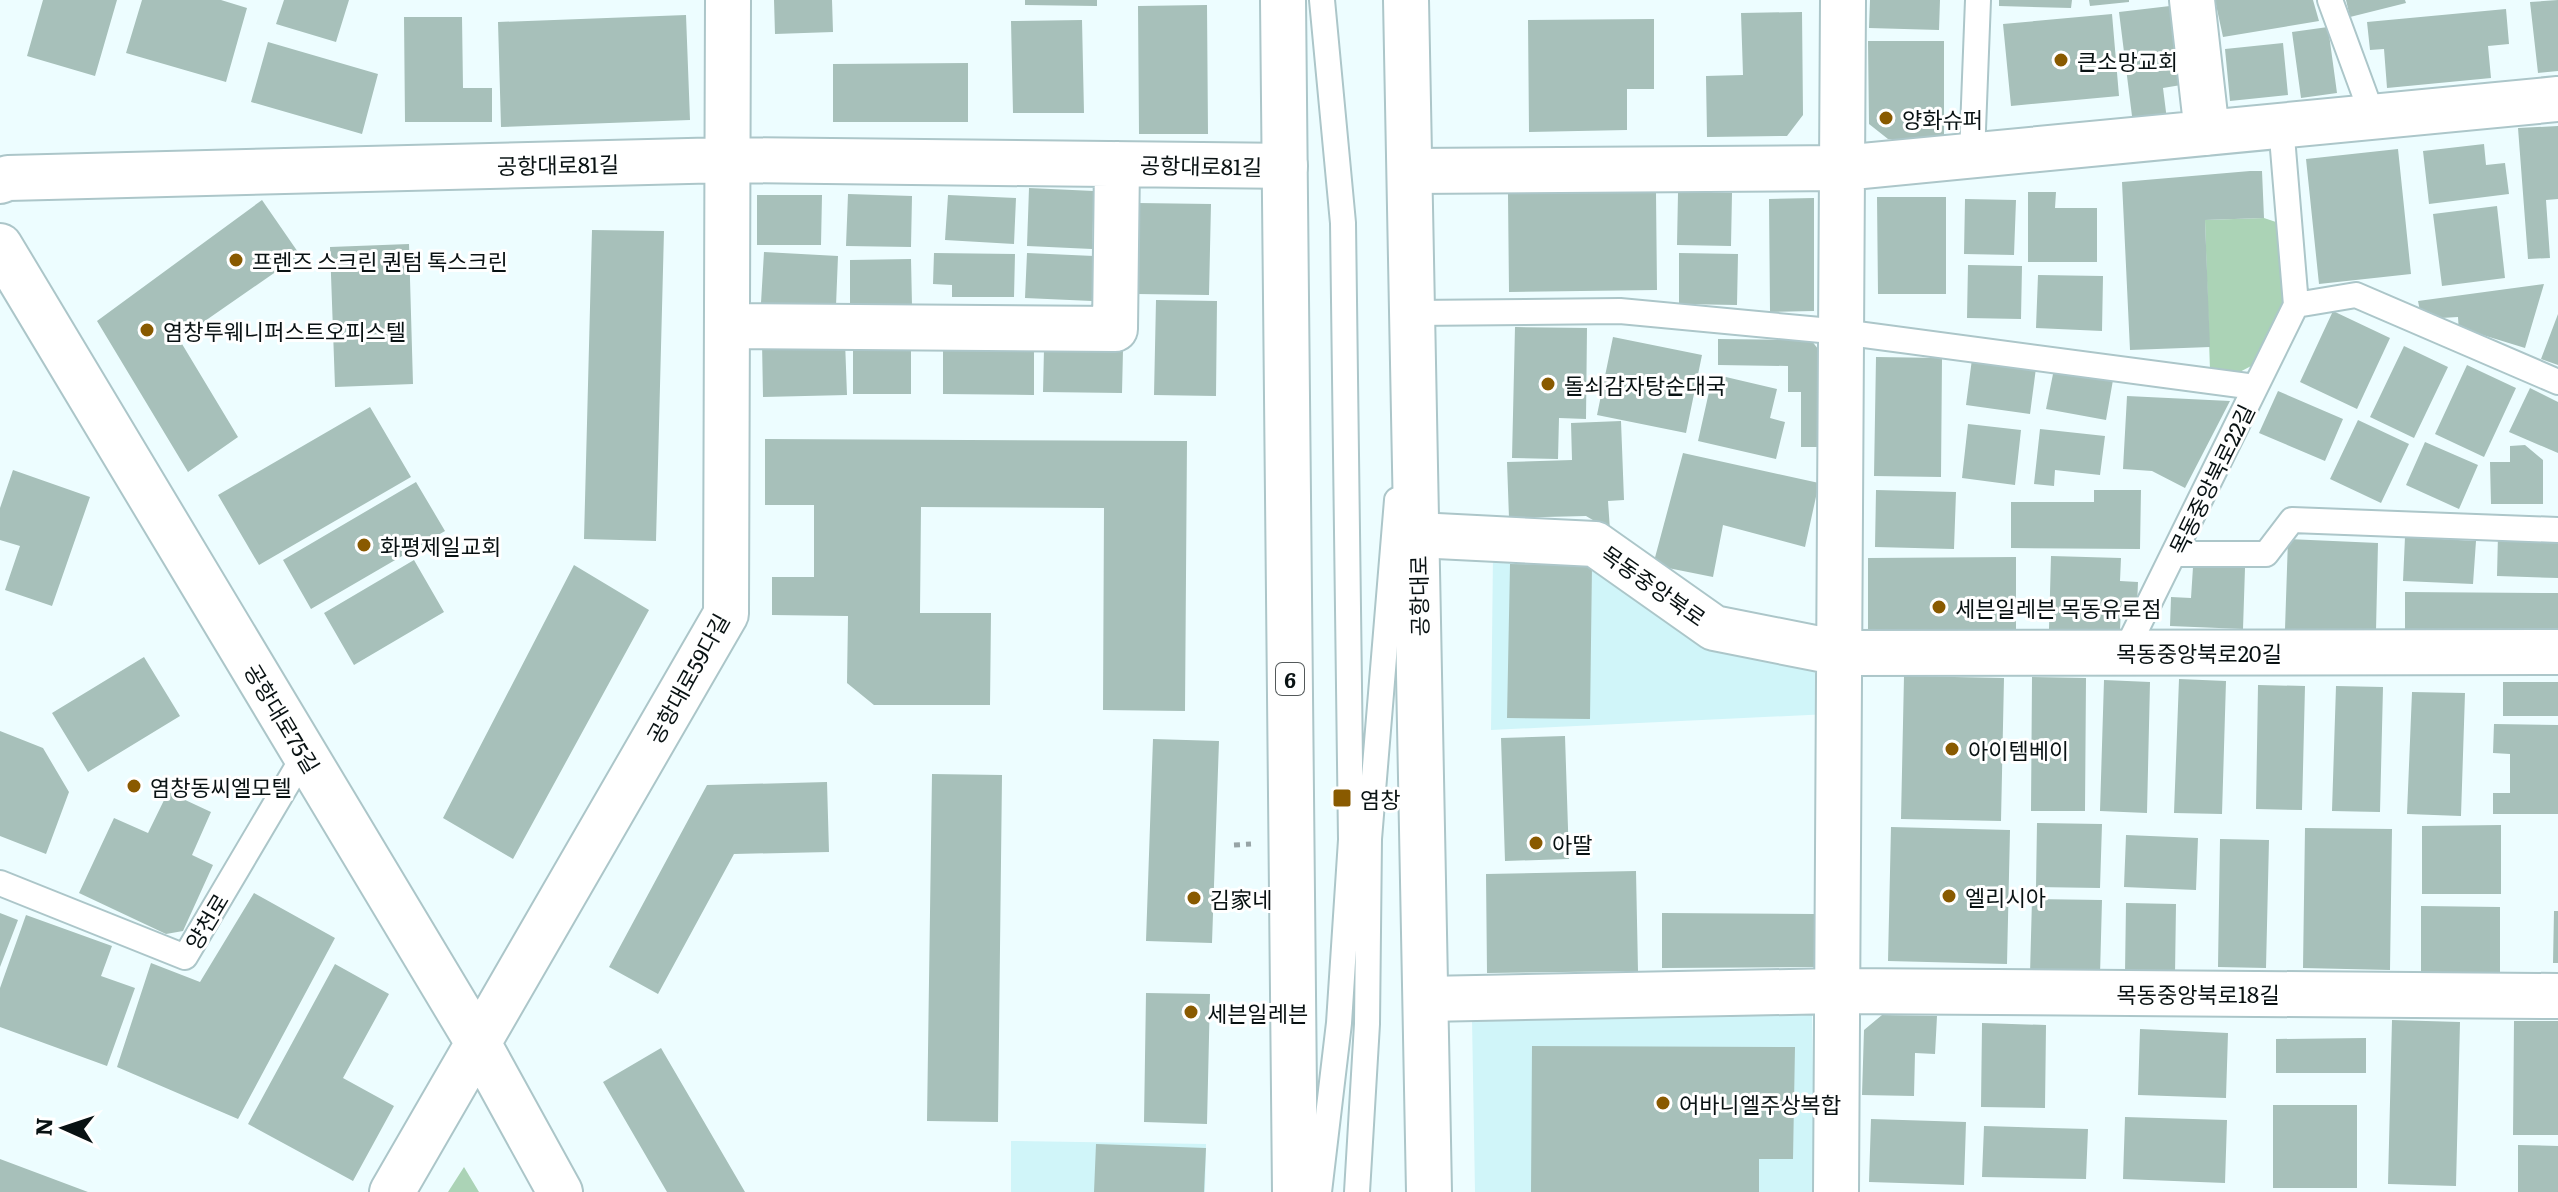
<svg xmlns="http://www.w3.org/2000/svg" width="2558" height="1192" viewBox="0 0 2558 1192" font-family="Literata,'Noto Sans KR',serif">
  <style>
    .built { fill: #d0f5f9 }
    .green { fill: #abd3b6 }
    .building { fill: #a7c0ba }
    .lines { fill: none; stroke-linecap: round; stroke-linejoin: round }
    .service-casing { stroke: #acc6c9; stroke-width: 28 }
    .minor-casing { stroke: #acc6c9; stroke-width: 48 }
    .primary-casing { stroke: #acc6c9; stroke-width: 48 }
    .path { stroke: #97a4a6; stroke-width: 5; stroke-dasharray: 6 6; stroke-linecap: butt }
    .service { stroke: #fff; stroke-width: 24 }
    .minor { stroke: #fff; stroke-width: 44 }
    .primary { stroke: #fff; stroke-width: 44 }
    .poi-dot { fill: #895a00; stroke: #fff; stroke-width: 3 }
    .labels { text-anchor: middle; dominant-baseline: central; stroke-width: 6; stroke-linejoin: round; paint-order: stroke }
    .shield { fill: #fff; stroke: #53595a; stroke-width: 2 }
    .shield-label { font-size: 20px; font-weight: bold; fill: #091213 }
    .poi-label { font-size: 22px; fill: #091213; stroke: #fff; text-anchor: start }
    .street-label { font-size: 22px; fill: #091213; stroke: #fff }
  </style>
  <rect width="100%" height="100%" fill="#edfdff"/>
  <path class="built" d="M1493,554H1591L1830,663L1829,714L1491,730Z
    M1812,1013L1815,1192H1475L1472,1019Z
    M1011,1141L1206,1144L1205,1192H1011Z"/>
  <path class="green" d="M2264,218L2279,223L2284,301L2253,365L2234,375L2210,370L2205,220Z
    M464,1167L479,1192H448Z"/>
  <path class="building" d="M43,0H117L95,76L27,56Z
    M142,0H221L247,8L226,82L126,53Z
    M284,0H349L336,42L276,24Z
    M774,0H832L833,32L775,34Z
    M1025,0H1097V6L1025,5Z
    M1870,0H1940L1939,30L1869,28Z
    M1999,0H2072L2071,8L1999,6Z
    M2089,0H2129V2L2090,6Z
    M2215,0H2313L2319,21L2223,37Z
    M2346,0H2405L2406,3L2350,17Z
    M2558,0V71L2538,73L2530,2Z
    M1207,5L1208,134H1139L1138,6Z
    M2170,6L2181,85L2163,88L2167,120L2133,124L2119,12Z
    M2506,9L2509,44L2488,46L2491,78L2387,88L2384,49L2370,50L2367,22Z
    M1802,12L1803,115L1787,136L1707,137L1706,76L1743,75L1741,13Z
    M2112,14L2119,96L2011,106L2003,24Z
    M686,15L690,120L501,127L498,22Z
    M404,17H462L463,88H492V122H405Z
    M1654,19V89H1627V130L1529,132L1528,20Z
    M1082,20L1084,113H1013L1011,21Z
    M2328,27L2337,93L2301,98L2292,32Z
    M1868,41H1944V140L1888,139L1869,124Z
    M268,42L378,74L362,134L251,102Z
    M2283,43L2288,95L2230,101L2225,49Z
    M968,63V122H833V64Z
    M2558,126V199L2546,200L2550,258L2528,259L2518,128Z
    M2484,144L2486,165L2505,163L2509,194L2429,204L2423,151Z
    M2398,149L2411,274L2319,284L2306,159Z
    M2250,171H2262L2264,218L2205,220L2210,347L2130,350L2122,182Z
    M1029,188L1094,191L1092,249L1027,246Z
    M1656,192L1657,290L1509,292L1508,194Z
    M2028,192H2056L2055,208H2097V262H2028Z
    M1678,193H1732L1731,246L1677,245Z
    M848,194L912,196L911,247L846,246Z
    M757,195H822L821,245H757Z
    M948,195L1016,198L1014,244L945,240Z
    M1877,197H1946V294H1878Z
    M1814,198V311L1770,312L1769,199Z
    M1965,199L2016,200L2014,255L1964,254Z
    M262,200L300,255L179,339L238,437L188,472L97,321Z
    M1138,203L1211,204L1209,295L1137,294Z
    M2497,206L2505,278L2442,286L2433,214Z
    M592,230L664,231L656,541L584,539Z
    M409,244L413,384L335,387L330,247Z
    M764,252L838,256L836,306L761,303Z
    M934,253L1015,254L1014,297H952V285L933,284Z
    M1027,253L1094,256L1092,301L1025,298Z
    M1679,253L1738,254L1737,305L1679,304Z
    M911,259L912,306L850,307V260Z
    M1968,265L2022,266L2021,319L1967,318Z
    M2038,275L2103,276L2102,331L2036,328Z
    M2544,284L2525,348L2473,332L2459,333L2458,317L2441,318L2420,311L2418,301Z
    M1156,300L1217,301L1216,396L1154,395Z
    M2333,311L2390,338L2357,409L2300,382Z
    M2558,314V365L2541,359Z
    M1515,327L1587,328L1586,419L1559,418L1558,459L1512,458Z
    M1613,337L1702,355L1686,433L1597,415Z
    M853,339H911V394H853Z
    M1718,339L1811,340L1826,359L1825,447H1801V392H1788V366L1718,365Z
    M845,341L847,395L763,397L762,342Z
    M943,345L1034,346V395L943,394Z
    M2404,346L2448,367L2414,438L2370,417Z
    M1044,349L1123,350L1122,393L1043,392Z
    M1876,357L1942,358L1941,477L1874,476Z
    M1972,359L2036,368L2030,414L1966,405Z
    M2467,365L2516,388L2484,457L2435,434Z
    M2054,369L2113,380L2106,420L2046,409Z
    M1713,374L1777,389L1770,418L1785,422L1776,459L1698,441Z
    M2530,388L2558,402V453L2509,432Z
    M2278,391L2343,419L2325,461L2259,433Z
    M2127,396L2230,401L2185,488L2152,471L2123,469Z
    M370,407L411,477L259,565L218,495Z
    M2358,420L2409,444L2381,503L2330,479Z
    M1621,421L1624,500L1608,501L1610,530L1586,516L1509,518L1507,462L1572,460L1571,423Z
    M1968,424L2021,430L2015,485L1962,478Z
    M2040,429L2105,436L2100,475L2055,470L2054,486L2034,484Z
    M765,439L1187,441L1185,711L1103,710L1104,508L921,507L920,613H991L990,705H874L847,683L848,616L772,615V577H814V505H765Z
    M2425,442L2478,465L2459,509L2406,485Z
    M2525,445L2543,460V504H2491L2490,462H2510V446Z
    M1683,453L1819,483L1805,547L1723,525L1713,577L1653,565Z
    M13,470L90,497L52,606L5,590L20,546L0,540V508Z
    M416,482L445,531L311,609L283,560Z
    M1876,490L1956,492L1954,549L1875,547Z
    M2094,490H2141L2140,549L2011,548V502H2094Z
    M2498,534L2558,537V578L2497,576Z
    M2405,537L2476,541L2473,584L2403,581Z
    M2288,539L2378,543L2376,631L2285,629Z
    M2051,556L2121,558L2120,581L2138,582L2137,607L2121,606L2120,631L2049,629Z
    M2016,557V633H1868V558Z
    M414,560L444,612L354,665L324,613Z
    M1510,564L1592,565L1590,719L1507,718Z
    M574,565L649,610L513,859L443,818Z
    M2193,567L2245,568L2243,629L2170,626L2171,597L2191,598Z
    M2405,592L2558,593V641L2405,640Z
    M144,657L180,716L88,772L52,713Z
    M1904,676L2004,678L2001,821L1901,819Z
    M2032,677L2086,678L2085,811H2031Z
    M2179,679L2226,681L2222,814L2174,813Z
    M2104,680L2150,682L2147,813L2100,811Z
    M2503,682H2558V716H2503Z
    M2258,685L2305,686L2302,810L2256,809Z
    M2336,686L2383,687L2380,812L2332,811Z
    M2412,692L2465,693L2461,816L2407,814Z
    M2494,724L2558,725V814H2493V793H2510V754L2493,753Z
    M0,731L43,748L69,792L46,854L0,836Z
    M1565,736L1569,859L1505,861L1501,738Z
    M1153,739L1219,741L1212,943L1146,941Z
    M932,774L1002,775L998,1122L927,1121Z
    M827,782L829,852L734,854L658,994L609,967L707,785Z
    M168,792L211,812L192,855L213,865L183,931L166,934L79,893L114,818L148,833Z
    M2037,823L2102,824L2100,888L2036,887Z
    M2501,825V894H2422V826Z
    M1891,827L2010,830L2007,964L1888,961Z
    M2305,828L2392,829L2390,970L2303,968Z
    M2126,835L2198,838L2196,890L2124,887Z
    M2220,839L2269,840L2266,968L2218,967Z
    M1636,871L1638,971L1487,973L1486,874Z
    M254,893L335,938L238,1119L117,1067L151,963L200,982Z
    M2032,899L2102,900L2100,975L2030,974Z
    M2126,903L2176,904L2175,975L2125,973Z
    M2421,906L2500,907V974L2421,973Z
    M2554,911H2558V963H2553Z
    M0,913L18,920L0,967Z
    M1662,913L1814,914V967L1662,968Z
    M26,915L112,946L101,976L135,988L107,1066L0,1027V988Z
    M335,964L389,994L343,1078L394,1106L353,1181L248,1124Z
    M1146,993L1210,994L1207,1124L1144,1122Z
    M1882,1015L1937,1016L1935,1054L1915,1053L1914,1096L1862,1095L1864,1030Z
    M2392,1020L2460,1022L2456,1186L2388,1184Z
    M2514,1021H2558V1135H2513Z
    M1982,1023L2046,1025L2045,1108L1981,1107Z
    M2140,1029L2228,1033L2226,1098L2138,1095Z
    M2366,1038V1073H2276V1039Z
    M1532,1046L1795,1047L1793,1159H1759V1192H1531Z
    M661,1048L745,1192H667L603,1082Z
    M2273,1105H2357V1188H2273Z
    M2125,1117L2227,1120L2225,1183L2123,1179Z
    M1871,1119L1966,1122L1964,1185L1869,1182Z
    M1984,1126L2088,1129L2086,1179L1982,1177Z
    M1096,1144L1206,1148L1204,1192H1094Z
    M2518,1145L2558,1146V1192H2518Z
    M0,1159L88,1192H0Z"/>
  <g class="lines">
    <g class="service-casing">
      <path id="service" d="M2330,0L2373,117
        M1972,155L1978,0
        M2296,305L2356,295L2558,382
        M1411,324L1412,313L1620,311L1842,332L2255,387
        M2174,554H2266L2292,520L2558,530
        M2125,652L2296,305L2281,125
        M0,883L185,957L305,754
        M1319,1192L1339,1023L1351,840L1343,223L1322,0
        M1357,1192L1367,1024L1369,839L1397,500"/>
    </g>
    <g class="minor-casing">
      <path id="minor" d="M2192,0L2207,133
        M1410,171L1842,168L2558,99
        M0,181L8,178L728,160L1285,166
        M0,246L478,1043L560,1192
        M727,326L1115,329L1117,164
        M1417,535L1595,544L1714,628L1840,653L2558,652
        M1426,999L1837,991L2558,996
        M392,1192L726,614L728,0
        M1836,1192L1843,0"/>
    </g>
    <g class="primary-casing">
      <path id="primary" d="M1283,0L1295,1192
        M1406,0L1429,1192"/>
    </g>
    <path class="path" d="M1234,845L1251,844"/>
    <use href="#service" class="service"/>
    <use href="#minor" class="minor"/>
    <use href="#primary" class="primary"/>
  </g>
  <g class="poi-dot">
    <circle cx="2061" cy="60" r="8"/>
    <circle cx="1886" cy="118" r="8"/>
    <circle cx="236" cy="260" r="8"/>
    <circle cx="147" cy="330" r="8"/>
    <circle cx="1548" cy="384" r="8"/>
    <circle cx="364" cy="545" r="8"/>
    <circle cx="1939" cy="607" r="8"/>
    <circle cx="1952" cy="749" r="8"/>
    <circle cx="134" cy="786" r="8"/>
    <rect x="1332" y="788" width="20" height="20" rx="4"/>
    <circle cx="1536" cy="843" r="8"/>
    <circle cx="1949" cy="896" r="8"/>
    <circle cx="1194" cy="898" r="8"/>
    <circle cx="1191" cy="1012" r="8"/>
    <circle cx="1663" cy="1103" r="8"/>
  </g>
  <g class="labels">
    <rect class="shield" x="1276" y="663" width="28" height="32" rx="6"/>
    <g class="shield-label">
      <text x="1290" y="679">6</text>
    </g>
    <g class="poi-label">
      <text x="2077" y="60">큰소망교회</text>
      <text x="1902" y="118">양화슈퍼</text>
      <text x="252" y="260">프렌즈 스크린 퀀텀 톡스크린</text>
      <text x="163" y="330">염창투웨니퍼스트오피스텔</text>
      <text x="1564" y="384">돌쇠감자탕순대국</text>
      <text x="380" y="545">화평제일교회</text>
      <text x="1955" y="607">세븐일레븐 목동유로점</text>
      <text x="1968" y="749">아이템베이</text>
      <text x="150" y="786">염창동씨엘모텔</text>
      <text x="1360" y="798">염창</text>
      <text x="1552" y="843">아딸</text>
      <text x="1965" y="896">엘리시아</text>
      <text x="1210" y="898">김家네</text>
      <text x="1207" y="1012">세븐일레븐</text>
      <text x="1679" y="1103">어바니엘주상복합</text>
    </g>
    <g class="street-label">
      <text transform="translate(558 164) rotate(-1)">공항대로81길</text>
      <text transform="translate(1201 165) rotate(1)">공항대로81길</text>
      <text transform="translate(2211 479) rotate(-64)">목동중앙북로22길</text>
      <text transform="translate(1654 585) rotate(35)">목동중앙북로</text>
      <text transform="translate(1418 596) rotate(-91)">공항대로</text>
      <text x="2199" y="652">목동중앙북로20길</text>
      <text transform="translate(687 678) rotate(-61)">공항대로59다길</text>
      <text transform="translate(283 718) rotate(59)">공항대로75길</text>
      <text transform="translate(206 921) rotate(-59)">양천로</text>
      <text x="2198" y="993">목동중앙북로18길</text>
    </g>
  </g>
  <g transform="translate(64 1128) rotate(273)" stroke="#ffffff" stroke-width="6" paint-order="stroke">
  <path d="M0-6L14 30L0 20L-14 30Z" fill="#091213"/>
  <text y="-12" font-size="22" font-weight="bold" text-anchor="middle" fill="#091213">N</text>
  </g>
</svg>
